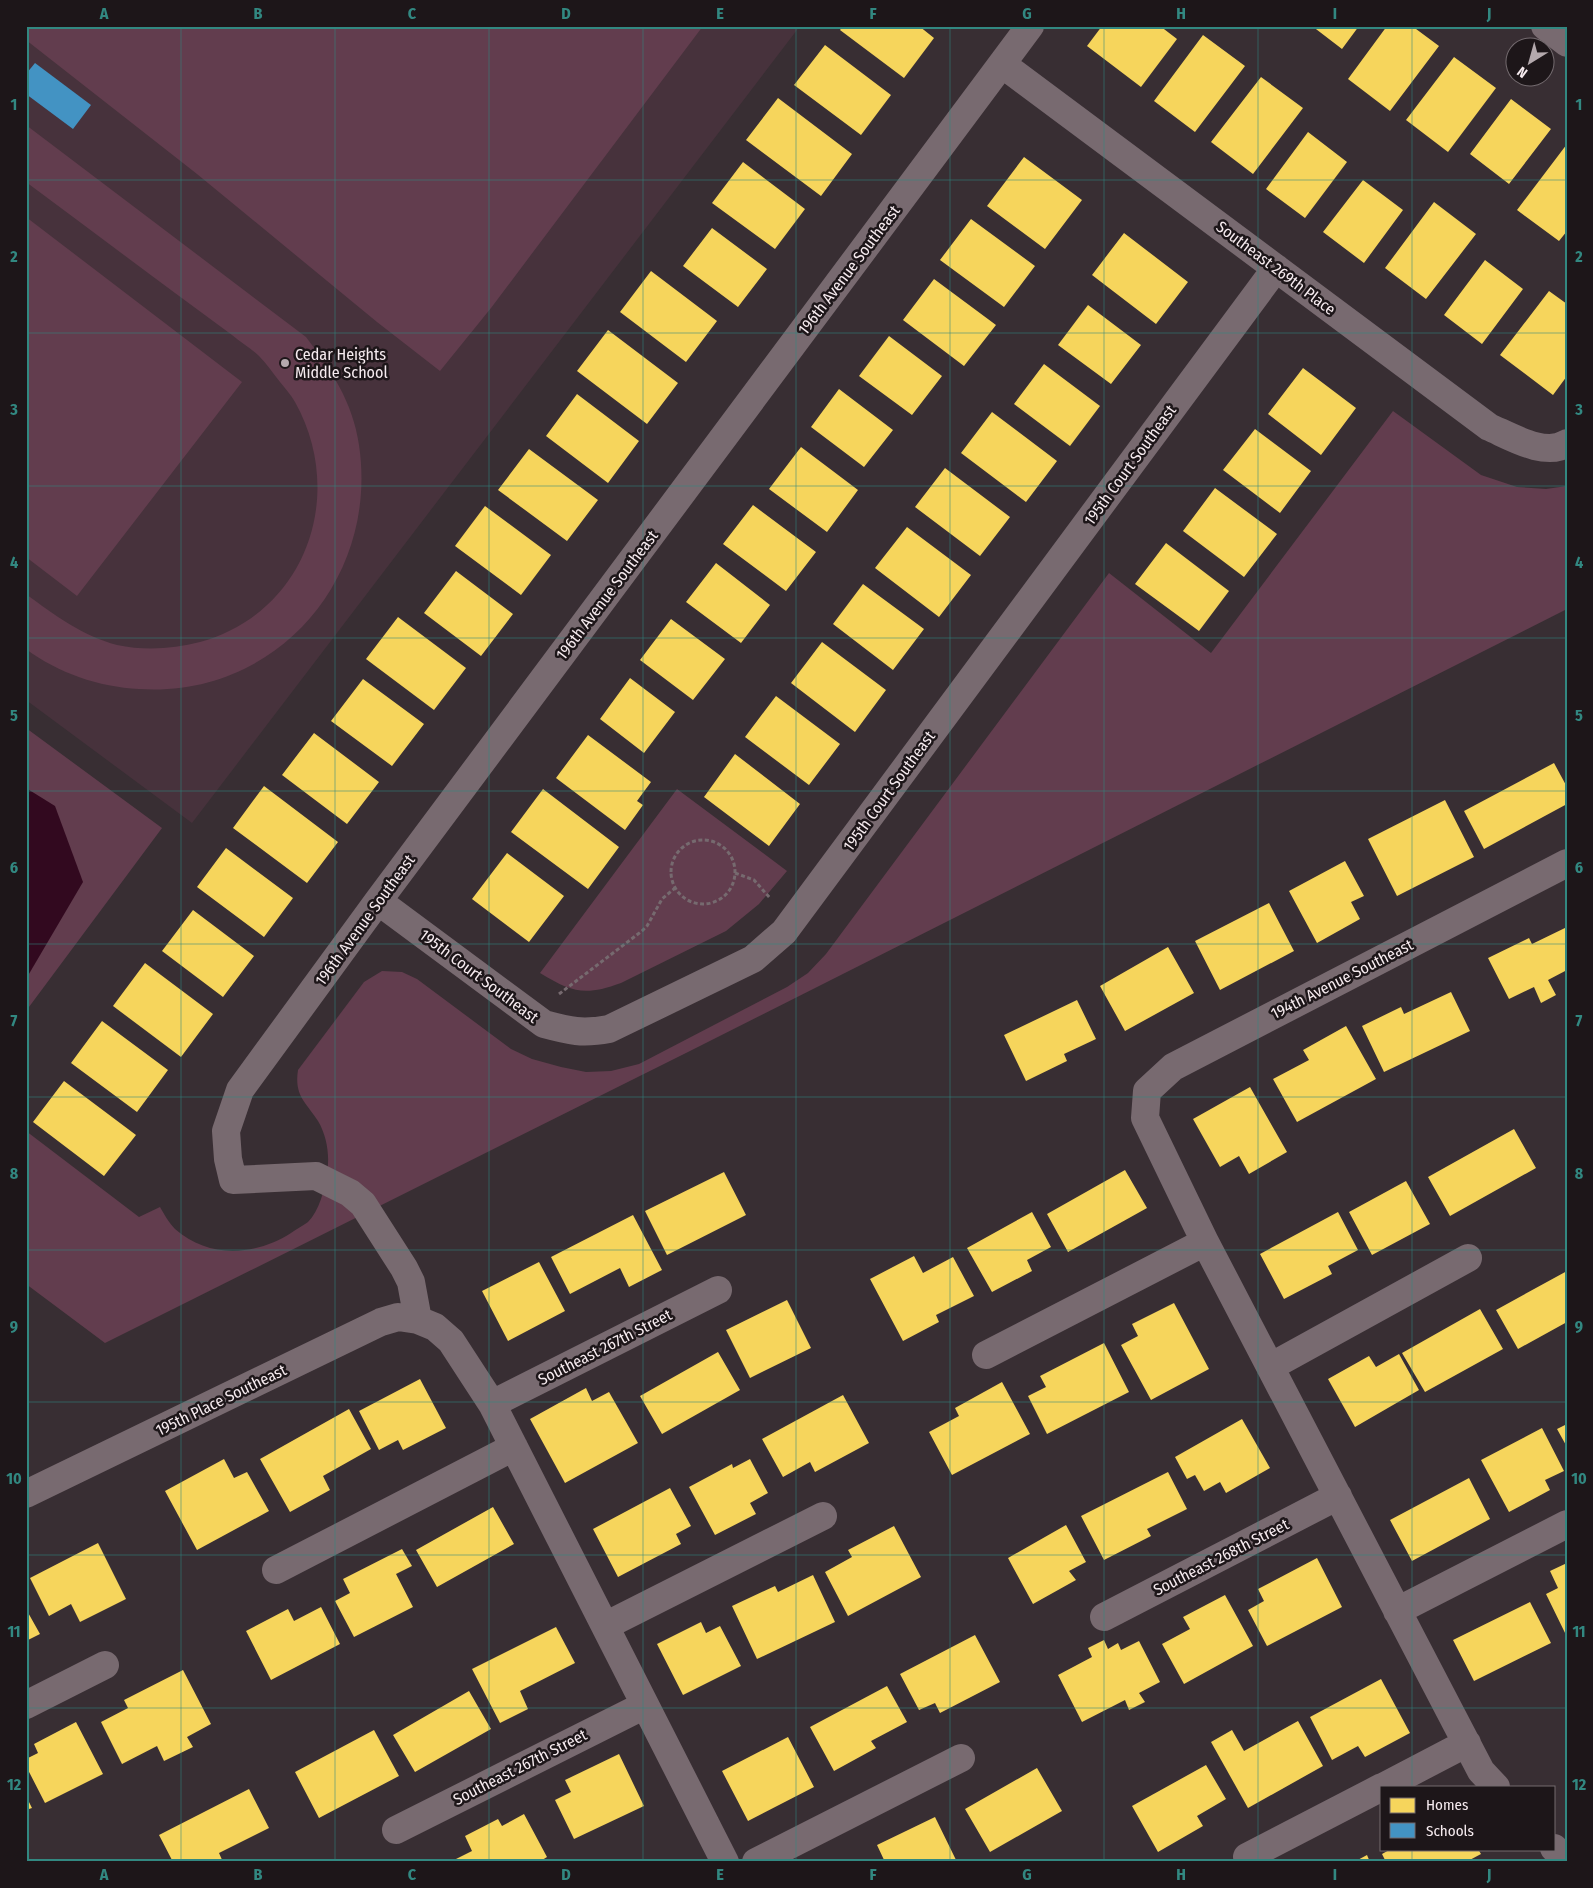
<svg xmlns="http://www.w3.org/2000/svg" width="1593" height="1888" viewBox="0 0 1593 1888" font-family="'Fira Sans Condensed',sans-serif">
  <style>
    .built { fill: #47323c }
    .green { fill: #623d4e }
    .water { fill: #32091f }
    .homes { fill: #f6d55c }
    .schools { fill: #4393c3 }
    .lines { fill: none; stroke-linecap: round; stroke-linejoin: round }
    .path { stroke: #766a6f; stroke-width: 3; stroke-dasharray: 4 2.5; stroke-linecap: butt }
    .minor { stroke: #786a70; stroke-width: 28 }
    .grid { fill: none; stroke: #328881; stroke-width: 1; stroke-opacity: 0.55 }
    .poi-dot { fill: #b4a9ad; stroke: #1d1619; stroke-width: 2 }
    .labels { text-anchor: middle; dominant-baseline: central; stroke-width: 5; stroke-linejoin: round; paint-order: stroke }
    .street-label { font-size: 16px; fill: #f6ebef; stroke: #1d1619 }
    .poi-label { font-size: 16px; fill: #f6ebef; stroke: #1d1619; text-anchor: start }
    .neatline { fill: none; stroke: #328881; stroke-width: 2 }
    .grid-label { font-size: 16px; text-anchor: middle; font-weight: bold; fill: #328881 }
  </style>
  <rect width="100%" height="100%" fill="#382e33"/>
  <path class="built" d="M26,26H800L192,823L26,700Z"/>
  <path class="green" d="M26,26H703L491,308L440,371L377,322L197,174L26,40Z
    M26,125L306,337C331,370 353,402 359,445C379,579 276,698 139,689C99,687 58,673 26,649V594C54,615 83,636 117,645C145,651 173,649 200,642C306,613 347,495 295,402C291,395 285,388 280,382C273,373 266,363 259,356C251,348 240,342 232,335C213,321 194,307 175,293C125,256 76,219 26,182Z
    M26,217L242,382L77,596L26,557Z
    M1393,411L1481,475L1517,487L1546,489L1567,486V609L688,1052L105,1343L26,1284V1131L139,1217L160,1207C164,1214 169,1223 175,1229C209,1259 255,1256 291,1233C296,1229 303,1226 308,1222C319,1211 325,1189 327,1173C330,1156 327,1136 318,1121C306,1102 294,1096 298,1070L364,982L382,971L402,972L417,979L511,1049L532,1059L561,1067L586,1072L611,1071L639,1064L787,987L808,973L826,954L1109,573L1211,653Z
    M26,728L162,828L26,1011Z
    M677,789L787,871L759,904L726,931L621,983C585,996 573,993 540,973Z"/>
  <path class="water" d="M26,788L55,806L83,882L26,979Z"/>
  <path class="homes" d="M843,26H919L934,38L904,78L840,30Z
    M1102,26H1160L1177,39L1141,87L1087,46Z
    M1312,26H1359L1342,49Z
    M1387,26H1412L1439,46L1390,111L1348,79Z
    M1203,35L1245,66L1195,132L1154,101Z
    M825,45L891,95L861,135L794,85Z
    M1454,57L1496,88L1448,152L1406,120Z
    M1261,77L1303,108L1253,174L1211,142Z
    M778,98L852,154L821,196L746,140Z
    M1511,99L1551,129L1509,184L1470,154Z
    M1308,132L1347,162L1305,218L1266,189Z
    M1567,144V231L1559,241L1517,210Z
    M1024,157L1082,200L1045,249L987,206Z
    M743,162L805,209L775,249L712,203Z
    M1363,180L1403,210L1364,263L1323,232Z
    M1434,202L1476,234L1426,299L1385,268Z
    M971,219L1035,266L1004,307L940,260Z
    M712,228L767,269L738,307L683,266Z
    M1124,233L1188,282L1156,324L1092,275Z
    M1485,260L1523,289L1482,344L1444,315Z
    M651,271L717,321L686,362L620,312Z
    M934,279L996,325L964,366L903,320Z
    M1549,291L1567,304V376L1553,395L1500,355Z
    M1088,305L1141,345L1111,384L1058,345Z
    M608,330L678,383L647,424L577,371Z
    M889,336L942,376L912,415L859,376Z
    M1044,364L1100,406L1070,446L1014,404Z
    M1303,368L1356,408L1321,455L1268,414Z
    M839,389L893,430L864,467L811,427Z
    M577,394L639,441L608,483L546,436Z
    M992,412L1057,461L1026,502L961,453Z
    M1255,429L1311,471L1280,513L1223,470Z
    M801,447L858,490L827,532L769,489Z
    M529,449L598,500L567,541L498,490Z
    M945,468L1010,517L980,556L915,507Z
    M1215,488L1277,534L1244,577L1183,531Z
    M753,505L816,552L786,591L723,544Z
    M485,506L551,555L521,595L455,546Z
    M907,527L971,575L939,617L875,568Z
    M1166,543L1229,591L1199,631L1135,584Z
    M716,563L770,605L741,643L686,602Z
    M456,571L513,614L481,656L424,613Z
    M863,584L924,629L893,670L833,624Z
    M398,617L466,668L434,710L366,659Z
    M671,619L725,659L693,700L640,660Z
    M822,642L886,690L855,732L791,683Z
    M630,678L675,712L644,753L600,719Z
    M363,679L424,724L392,766L331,721Z
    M776,696L840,744L809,785L745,737Z
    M314,733L379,782L347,824L282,775Z
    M588,735L651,782L637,801L643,805L625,830L556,778Z
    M735,754L800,804L769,846L704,797Z
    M1554,763L1567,787V804L1484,849L1464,811Z
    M264,786L338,842L307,883L233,828Z
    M543,789L619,847L588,889L511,832Z
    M1445,800L1474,857L1397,896L1368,839Z
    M226,848L293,898L264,937L197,887Z
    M507,853L564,896L529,942L472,899Z
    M1345,861L1364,896L1351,902L1360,919L1317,943L1289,891Z
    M1269,903L1294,951L1220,990L1195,941Z
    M193,910L254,956L223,997L162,951Z
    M1567,927V970L1548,980L1556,995L1541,1003L1534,987L1509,999L1488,958L1529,938L1532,944Z
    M1168,947L1194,993L1125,1031L1100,986Z
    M145,963L213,1014L181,1057L113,1006Z
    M1451,992L1470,1031L1384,1072L1362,1026L1401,1007L1404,1014Z
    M1077,1000L1096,1039L1064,1054L1067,1061L1026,1081L1004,1035Z
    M102,1021L168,1070L137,1112L71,1063Z
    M1346,1026L1376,1079L1297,1122L1273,1079L1309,1060L1303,1050Z
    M64,1081L136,1135L104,1176L33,1122Z
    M1250,1087L1287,1152L1249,1174L1239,1156L1220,1167L1193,1119Z
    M1514,1129L1536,1168L1450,1216L1428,1177Z
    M1125,1170L1147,1208L1068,1252L1047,1214Z
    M724,1172L746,1215L667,1255L645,1211Z
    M1406,1181L1430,1224L1372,1255L1349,1212Z
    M1032,1212L1051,1247L1027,1260L1032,1271L992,1292L967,1248Z
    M1338,1212L1358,1250L1328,1266L1332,1274L1284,1299L1260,1254Z
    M633,1215L662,1270L629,1287L620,1268L570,1294L551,1257Z
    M914,1256L923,1273L953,1257L974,1296L936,1315L939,1322L903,1341L870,1279Z
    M539,1262L565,1311L508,1341L482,1291Z
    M1567,1271V1322L1518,1349L1496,1310Z
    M787,1300L811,1348L750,1378L726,1330Z
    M1174,1303L1209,1369L1151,1400L1121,1345L1138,1336L1132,1324Z
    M1480,1309L1503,1349L1425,1392L1402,1353Z
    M1104,1343L1129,1392L1047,1434L1028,1396L1046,1387L1040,1376Z
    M718,1352L740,1390L662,1434L640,1396Z
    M1399,1354L1419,1390L1355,1427L1328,1379L1369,1356L1376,1367Z
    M420,1379L446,1428L403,1450L398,1440L379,1450L359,1411Z
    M1002,1382L1030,1434L952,1475L929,1432L959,1416L955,1408Z
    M586,1388L592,1401L609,1392L638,1443L565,1483L530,1419Z
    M843,1395L869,1443L815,1472L810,1462L783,1477L762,1439Z
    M349,1409L371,1449L323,1476L330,1490L290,1512L260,1459Z
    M1242,1419L1270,1468L1226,1493L1220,1482L1204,1491L1195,1475L1187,1479L1175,1457Z
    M1567,1424V1447L1557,1429Z
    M1542,1428L1564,1471L1545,1480L1550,1490L1509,1512L1481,1460Z
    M224,1459L234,1478L247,1472L269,1511L197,1550L165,1491Z
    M750,1459L768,1493L750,1503L756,1514L715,1535L689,1487L732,1464L733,1468Z
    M1168,1472L1187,1509L1147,1529L1151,1536L1104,1560L1081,1516Z
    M1469,1478L1490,1519L1412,1561L1390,1520Z
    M670,1488L691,1526L676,1534L681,1544L618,1577L593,1529Z
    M493,1507L514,1544L437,1587L416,1550Z
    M1066,1525L1086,1562L1069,1571L1076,1580L1033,1604L1008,1558Z
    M894,1526L921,1577L848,1616L825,1572L852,1557L848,1550Z
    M98,1543L126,1599L80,1622L71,1604L49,1616L30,1578Z
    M402,1549L412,1566L396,1574L413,1607L354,1637L335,1601L350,1593L343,1579Z
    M1317,1558L1342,1607L1267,1646L1248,1610L1264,1601L1258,1589Z
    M1567,1563V1637L1546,1594L1558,1588L1550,1571Z
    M813,1575L835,1622L757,1659L732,1606L775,1586L778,1592Z
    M1225,1595L1253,1646L1184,1684L1162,1644L1190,1629L1183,1617Z
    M1530,1602L1551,1643L1474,1681L1453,1640Z
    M321,1607L340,1644L271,1680L246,1631L288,1609L294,1621Z
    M26,1609L40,1634L26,1641Z
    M701,1622L706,1633L720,1626L741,1666L683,1695L657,1644Z
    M556,1627L575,1663L520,1691L528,1709L500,1723L472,1669Z
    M975,1635L1000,1682L940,1713L935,1703L919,1710L900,1674Z
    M1104,1640L1108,1649L1118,1643L1121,1650L1139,1641L1160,1682L1139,1693L1145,1702L1129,1710L1125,1700L1082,1722L1058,1675L1092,1657L1088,1648Z
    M183,1670L211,1724L187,1737L193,1747L164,1761L157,1746L122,1764L101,1722L128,1708L124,1700Z
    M1381,1679L1410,1733L1365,1757L1358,1746L1332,1760L1310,1717Z
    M887,1686L907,1722L871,1741L876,1748L834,1771L810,1727Z
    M469,1691L491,1729L415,1772L393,1735Z
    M1298,1721L1323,1766L1248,1808L1211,1742L1232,1730L1244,1751Z
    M76,1722L103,1774L45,1803L26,1766V1759L38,1753L34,1744Z
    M374,1730L399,1776L319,1818L295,1772Z
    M788,1737L814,1787L748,1821L722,1771Z
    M619,1754L644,1806L574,1839L555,1800L571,1792L565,1780Z
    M1206,1765L1226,1799L1197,1816L1203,1826L1158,1852L1132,1806Z
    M1037,1768L1062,1811L990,1852L965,1809Z
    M249,1789L269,1828L219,1853L223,1862H173L159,1835Z
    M26,1796L32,1808L26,1810Z
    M524,1814L547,1857L539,1862H457L456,1859L472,1851L465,1836L498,1819L502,1826Z
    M935,1817L957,1862H885L877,1845Z
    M1391,1849H1478L1481,1854L1466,1862H1386L1382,1854Z
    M1367,1855L1370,1862H1354Z"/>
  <path class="schools" d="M35,63L91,105L73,129L26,94V74Z"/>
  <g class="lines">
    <path class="path" d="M671 872a32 32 0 1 1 64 0a32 32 0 1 1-64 0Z
      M735,873L754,880L770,898
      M559,994L642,931L647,926L662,899L675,888"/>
    <path class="minor" d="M1545,26L1567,43
      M1002,64L1489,427C1510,436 1546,458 1567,443
      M378,901L544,1024C570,1031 582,1034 609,1029L753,959L784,932L1276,268
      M418,1320L411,1282L404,1268L363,1204L350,1193L316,1176L233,1180L228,1159L226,1131L240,1090L378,901L1030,26
      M986,1355L1205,1242
      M1270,1367L1468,1258
      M492,1404L718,1290
      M26,1494L381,1322L398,1317L418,1320L435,1327L451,1341L492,1404L725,1862
      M276,1570L514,1447
      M1397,1611L1567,1524
      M1104,1617L1338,1496
      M605,1626L823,1516
      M26,1705L105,1665
      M1383,1787L1467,1743
      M1496,1787L1481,1771L1205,1242L1145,1118L1147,1091L1173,1067L1567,863
      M396,1830L645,1705
      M1554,1848L1567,1861
      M1247,1857L1382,1787
      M756,1862L961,1758"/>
  </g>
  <path class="grid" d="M181,26V1862M335,26V1862M489,26V1862M643,26V1862M796,26V1862M950,26V1862M1104,26V1862M1258,26V1862M1412,26V1787M26,180H1567M26,333H1567M26,486H1567M26,638H1567M26,791H1567M26,944H1567M26,1097H1567M26,1250H1567M26,1402H1567M26,1555H1567M26,1708H1567M1412,1849V1862"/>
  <circle class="poi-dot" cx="285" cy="363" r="5"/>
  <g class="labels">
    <g class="street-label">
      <text transform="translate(1276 268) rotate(37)">Southeast 269th Place</text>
      <text transform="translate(849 270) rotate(-53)">196th Avenue Southeast</text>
      <text transform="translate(1130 465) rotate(-54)">195th Court Southeast</text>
      <text transform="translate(607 595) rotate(-53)">196th Avenue Southeast</text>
      <text transform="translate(889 791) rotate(-54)">195th Court Southeast</text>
      <text transform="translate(365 920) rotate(-54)">196th Avenue Southeast</text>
      <text transform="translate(479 976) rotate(37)">195th Court Southeast</text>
      <text transform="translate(1342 979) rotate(-27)">194th Avenue Southeast</text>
      <text transform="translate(605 1347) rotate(-27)">Southeast 267th Street</text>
      <text transform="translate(221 1400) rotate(-26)">195th Place Southeast</text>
      <text transform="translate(1221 1557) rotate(-27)">Southeast 268th Street</text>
      <text transform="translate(520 1767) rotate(-27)">Southeast 267th Street</text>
    </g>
    <g class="poi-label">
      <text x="295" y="354">Cedar Heights<tspan x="295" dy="18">Middle School</tspan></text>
    </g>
  </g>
  <rect width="1593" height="1888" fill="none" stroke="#1d1619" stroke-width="55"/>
  <rect x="1380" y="1786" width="175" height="65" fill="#1d1619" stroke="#746b6f"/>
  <rect x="1390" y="1798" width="25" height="15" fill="#f6d55c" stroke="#746b6f"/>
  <text x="1426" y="1810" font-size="15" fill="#f6ebef">Homes</text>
  <rect x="1390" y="1823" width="25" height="15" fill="#4393c3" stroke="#746b6f"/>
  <text x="1426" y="1836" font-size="15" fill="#f6ebef">Schools</text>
  <g transform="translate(1530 62) rotate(217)"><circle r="24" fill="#1d1619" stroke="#746b6f"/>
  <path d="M0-4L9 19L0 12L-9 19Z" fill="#b4a9ad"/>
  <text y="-8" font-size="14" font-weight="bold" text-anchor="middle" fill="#f6ebef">N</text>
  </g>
  <rect x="28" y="28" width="1538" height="1832" class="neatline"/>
  <g class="grid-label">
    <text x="104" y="19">A</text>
    <text x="258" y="19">B</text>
    <text x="412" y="19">C</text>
    <text x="566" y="19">D</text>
    <text x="720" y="19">E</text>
    <text x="873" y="19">F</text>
    <text x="1027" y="19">G</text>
    <text x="1181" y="19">H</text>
    <text x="1335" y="19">I</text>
    <text x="1489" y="19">J</text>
    <text x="14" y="110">1</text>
    <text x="1579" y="110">1</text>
    <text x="14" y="262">2</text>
    <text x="1579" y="262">2</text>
    <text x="14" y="415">3</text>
    <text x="1579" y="415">3</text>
    <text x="14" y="568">4</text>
    <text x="1579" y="568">4</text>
    <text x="14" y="721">5</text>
    <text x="1579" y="721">5</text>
    <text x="14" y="873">6</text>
    <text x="1579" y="873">6</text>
    <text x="14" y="1026">7</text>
    <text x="1579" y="1026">7</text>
    <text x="14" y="1179">8</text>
    <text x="1579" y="1179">8</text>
    <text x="14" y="1332">9</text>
    <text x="1579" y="1332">9</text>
    <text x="14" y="1484">10</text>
    <text x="1579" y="1484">10</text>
    <text x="14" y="1637">11</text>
    <text x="1579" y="1637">11</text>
    <text x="14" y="1790">12</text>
    <text x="1579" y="1790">12</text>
    <text x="104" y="1880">A</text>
    <text x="258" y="1880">B</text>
    <text x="412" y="1880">C</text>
    <text x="566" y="1880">D</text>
    <text x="720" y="1880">E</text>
    <text x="873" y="1880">F</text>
    <text x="1027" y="1880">G</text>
    <text x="1181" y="1880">H</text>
    <text x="1335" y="1880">I</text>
    <text x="1489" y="1880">J</text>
  </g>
</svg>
